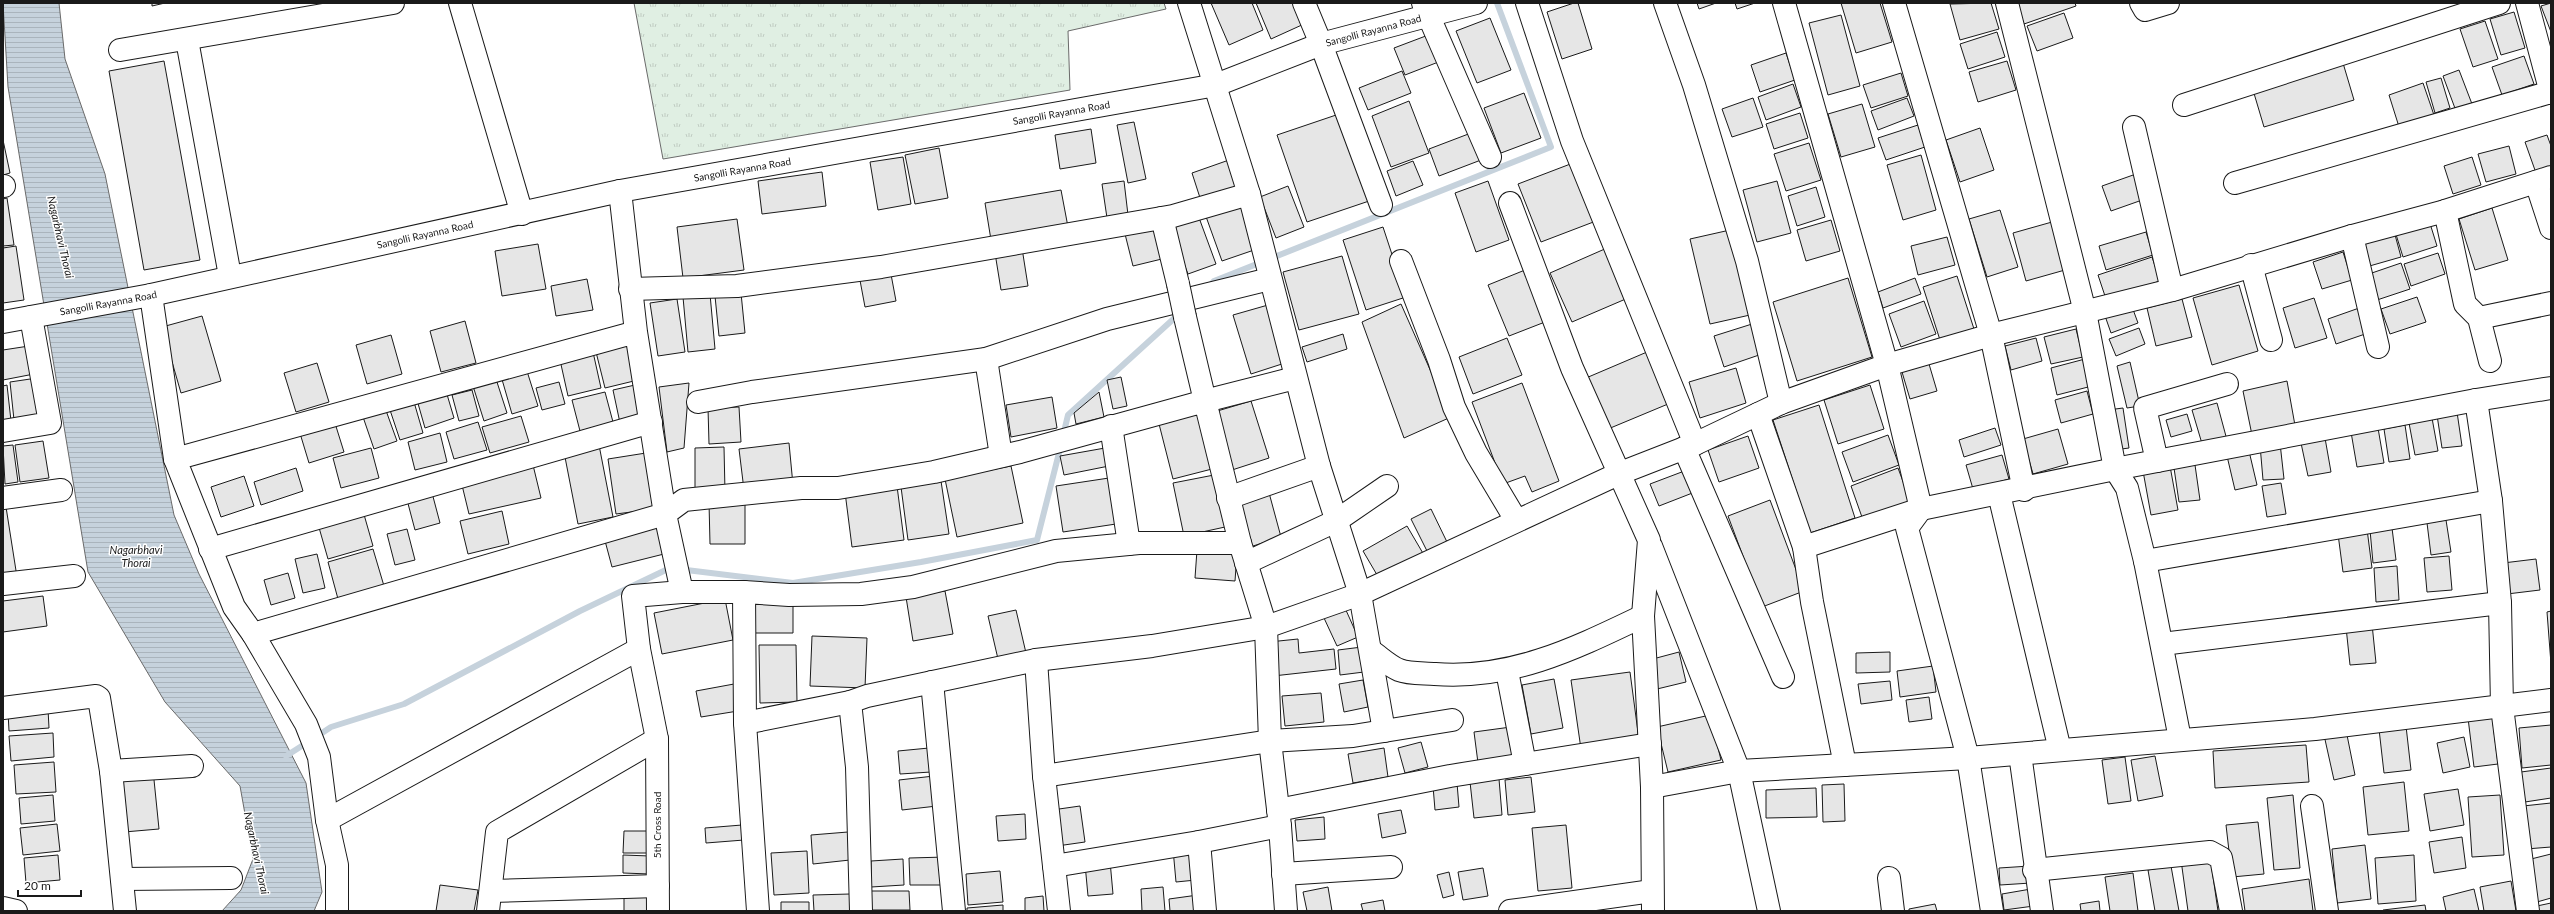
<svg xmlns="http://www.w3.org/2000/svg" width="2554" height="914" viewBox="0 0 2554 914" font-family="Lato,sans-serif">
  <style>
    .grass { fill: url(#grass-tufts); stroke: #6a6a6a }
    .water { fill: url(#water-rules); stroke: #6a6a6a }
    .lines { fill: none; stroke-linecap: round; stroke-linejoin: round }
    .stream { stroke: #c6d2dc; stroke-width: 6 }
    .building { fill: #e6e6e6; stroke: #1a1a1a }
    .minor-casing { stroke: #1a1a1a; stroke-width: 24 }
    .minor { stroke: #fff; stroke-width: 22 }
    .minor-bridge-casing { stroke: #1a1a1a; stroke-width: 24; stroke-linecap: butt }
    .minor-bridge { stroke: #fff; stroke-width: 22 }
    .labels { text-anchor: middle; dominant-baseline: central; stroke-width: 3; stroke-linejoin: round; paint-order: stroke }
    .street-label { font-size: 10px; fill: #1a1a1a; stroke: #fff }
    .water-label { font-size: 11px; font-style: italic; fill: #1a1a1a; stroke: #fff }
  </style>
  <defs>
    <pattern id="grass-tufts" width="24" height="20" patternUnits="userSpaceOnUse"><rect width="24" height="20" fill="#e0efe3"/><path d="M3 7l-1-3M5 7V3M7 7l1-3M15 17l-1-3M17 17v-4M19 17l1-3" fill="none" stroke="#c0ccc2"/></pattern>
    <pattern id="water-rules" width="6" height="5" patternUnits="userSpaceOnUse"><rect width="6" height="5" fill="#c6d2dc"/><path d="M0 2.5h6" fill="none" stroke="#aab4bc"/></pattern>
  </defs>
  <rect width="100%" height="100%" fill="#fff"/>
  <path class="grass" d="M634,3H1164L1166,9L1068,31L1070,90L663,159Z"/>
  <path class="water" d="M3,3H59L65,59L105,174L174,515L199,574L306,783L322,892L314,911H222L241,890L253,859L240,786L165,702L88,572L8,87Z"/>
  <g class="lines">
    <path class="stream" d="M1209,287L1214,281L1551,147L1497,3
      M1063,436L1068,415L1180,313
      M316,737L331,727L404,704L580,611L670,568L793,583L921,562L1037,540L1061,445
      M286,756L308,742"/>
  </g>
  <path class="building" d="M152,3H165L152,6Z
    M1211,3H1252L1263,30L1229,45Z
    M1256,3H1295L1304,24L1271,39Z
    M1574,3H1578L1592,49L1562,59L1547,12Z
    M1697,3H1716L1699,9Z
    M1735,3H1755L1737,9Z
    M1841,3H1880L1892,42L1856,53Z
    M1991,3L1999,29L1960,40L1950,4Z
    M2016,3H2075L2076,6L2024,24Z
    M2551,3V32L2541,6Z
    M2514,12L2525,48L2501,55L2490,19Z
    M2064,13L2073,38L2037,51L2027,26Z
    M1841,15L1860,86L1828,95L1809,23Z
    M1490,18L1511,70L1477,83L1456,31Z
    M2485,21L2498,59L2473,67L2460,29Z
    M1997,32L2005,57L1968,69L1960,44Z
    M1431,34L1441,61L1405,75L1394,48Z
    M1786,53L1795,80L1760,92L1751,65Z
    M2524,56L2534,84L2502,95L2492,67Z
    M164,61L200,260L144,270L109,71Z
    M2007,61L2016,90L1978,102L1969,72Z
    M2343,63L2354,100L2264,127L2253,90Z
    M2459,70L2472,104L2456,111L2443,76Z
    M1402,71L1411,93L1368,110L1359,88Z
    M1901,73L1908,96L1871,108L1863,85Z
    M2441,78L2450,108L2435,113L2426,82Z
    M2423,83L2435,118L2400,130L2389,95Z
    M1793,84L1801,107L1766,120L1758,97Z
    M1524,93L1541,138L1501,153L1484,108Z
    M1753,98L1763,127L1732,137L1722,109Z
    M1907,98L1914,116L1878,130L1871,111Z
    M1409,101L1429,153L1391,167L1372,116Z
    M1862,104L1875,147L1841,157L1828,114Z
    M1345,112L1375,199L1307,222L1277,135Z
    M1800,113L1808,138L1774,149L1766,124Z
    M1134,122L1146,179L1128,183L1117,125Z
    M1918,125L1925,147L1886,160L1878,138Z
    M1980,128L1994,170L1960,182L1946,140Z
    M1091,129L1096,163L1060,169L1055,135Z
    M1471,133L1481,160L1439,176L1429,149Z
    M2547,135L2551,146V168L2536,173L2525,142Z
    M3,140L10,173L3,175Z
    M1809,143L1821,180L1786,191L1774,154Z
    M2509,146L2516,174L2486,182L2478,154Z
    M939,148L948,198L915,204L905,155Z
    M1921,155L1936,210L1903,220L1887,165Z
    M903,157L911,204L878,210L870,162Z
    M2472,157L2481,185L2453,194L2444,166Z
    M1229,160L1240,191L1202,204L1192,173Z
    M1413,161L1423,185L1396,196L1387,171Z
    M1573,163L1596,221L1541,242L1518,184Z
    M822,172L826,206L762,214L758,181Z
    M2136,174L2145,199L2111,211L2102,186Z
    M1124,181L1128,215L1107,218L1102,184Z
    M1488,181L1509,240L1476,252L1455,193Z
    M1777,181L1791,233L1757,242L1743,190Z
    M1288,186L1304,227L1276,238L1260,197Z
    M1816,187L1825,217L1797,226L1788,196Z
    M1061,190L1068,227L991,240L985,203Z
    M7,198L14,245L3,246V199Z
    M1240,199L1257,249L1222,261L1204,211Z
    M2492,208L2508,260L2475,270L2459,219Z
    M2000,210L2018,267L1987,277L1969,219Z
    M1198,215L1216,264L1188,274L1169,226Z
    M2428,217L2437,246L2403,257L2394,228Z
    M737,219L744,270L683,278L677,227Z
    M1161,220L1170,257L1133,266L1124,230Z
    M1831,220L1840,251L1806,261L1797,230Z
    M2052,222L2065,270L2026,281L2013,233Z
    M1383,227L1406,297L1366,310L1343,240Z
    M1730,230L1750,315L1710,324L1690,239Z
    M2394,231L2401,257L2366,267L2358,242Z
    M2146,232L2153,255L2106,270L2099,246Z
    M1947,237L1955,265L1918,275L1911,246Z
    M538,244L546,289L502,296L495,251Z
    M16,246L24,300L3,303V248Z
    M1022,248L1028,286L1001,290L995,253Z
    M1607,248L1628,298L1572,322L1550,273Z
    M2343,252L2352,280L2322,289L2313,262Z
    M2438,253L2445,274L2411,286L2404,264Z
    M1342,256L1359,314L1299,330L1283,272Z
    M2152,257L2160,281L2106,299L2098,275Z
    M2401,263L2410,289L2374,301L2366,275Z
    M890,269L896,301L865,307L859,275Z
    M1525,270L1545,322L1509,336L1488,285Z
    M1957,276L1974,329L1940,340L1923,287Z
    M1848,278L1872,357L1797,381L1773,302Z
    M1915,278L1921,294L1883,308L1878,292Z
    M587,279L593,310L556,316L551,286Z
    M2239,285L2258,351L2212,365L2193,298Z
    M741,293L745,333L719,336L715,296Z
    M710,294L715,349L688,352L683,297Z
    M2417,297L2426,322L2390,334L2381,309Z
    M2314,298L2327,338L2295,348L2283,308Z
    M677,299L685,352L658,356L650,303Z
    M2182,299L2192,337L2156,346L2147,308Z
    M1924,301L1936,334L1901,347L1889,314Z
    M1401,304L1451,417L1404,438L1362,322Z
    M2131,304L2138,323L2111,333L2104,313Z
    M1268,305L1285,363L1251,374L1233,315Z
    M2362,307L2371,332L2336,344L2328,319Z
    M202,316L221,381L181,393L162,327Z
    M465,321L476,363L441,372L430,331Z
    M1752,324L1762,354L1724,367L1714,336Z
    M2139,328L2145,344L2116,356L2109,339Z
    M2076,329L2083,357L2051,364L2044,337Z
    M1343,334L1347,349L1307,362L1302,347Z
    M391,335L402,374L367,384L356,345Z
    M1507,338L1522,375L1473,394L1459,357Z
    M2036,338L2042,361L2011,370L2005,346Z
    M629,343L638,380L605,388L596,352Z
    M29,346L34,374L3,380V350Z
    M593,352L601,388L568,396L560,360Z
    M1647,352L1668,404L1608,429L1586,378Z
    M2085,359L2092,386L2057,395L2051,368Z
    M2130,362L2140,406L2127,408L2117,366Z
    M317,363L329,402L296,412L284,373Z
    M1929,364L1937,391L1910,399L1902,372Z
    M526,368L538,406L512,414L501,376Z
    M1736,368L1746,403L1700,418L1689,382Z
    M1121,377L1127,406L1113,409L1107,380Z
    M37,378L42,417L14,420L10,382Z
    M496,379L507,413L484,421L473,386Z
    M2287,381L2296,431L2253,440L2243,391Z
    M559,382L565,404L542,410L536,388Z
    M689,383L684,448L667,452L659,387Z
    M1522,383L1559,481L1532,492L1525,476L1503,484L1472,402Z
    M7,385L11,421L3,423V386Z
    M635,385L642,418L620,423L613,390Z
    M1870,385L1884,429L1838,444L1824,400Z
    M472,390L479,416L459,421L452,395Z
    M446,391L454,418L425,428L417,400Z
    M2087,391L2093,414L2061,423L2055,400Z
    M605,392L613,422L580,431L572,400Z
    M1099,392L1104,417L1076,424L1074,413Z
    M1052,397L1057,428L1011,437L1006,405Z
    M1251,401L1269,458L1232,470L1214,412Z
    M414,402L423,433L400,440L390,410Z
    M2217,403L2227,440L2203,447L2192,410Z
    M384,405L397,441L374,449L362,414Z
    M1819,405L1855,518L1810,533L1773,420Z
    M739,407L741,442L709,444L708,408Z
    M2123,408L2129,448L2114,450L2108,410Z
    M1197,410L1212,469L1173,479L1158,420Z
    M2457,412L2462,446L2442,448L2437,415Z
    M2187,414L2192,431L2171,437L2166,420Z
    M521,416L529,442L490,453L482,427Z
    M2432,418L2438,451L2415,455L2409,423Z
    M334,420L344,452L309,463L299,430Z
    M478,422L487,450L454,459L446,432Z
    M2405,425L2410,459L2389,462L2384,429Z
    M1995,428L2001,445L1964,457L1959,440Z
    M2378,428L2384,463L2357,467L2351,432Z
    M2058,429L2068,464L2033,474L2023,439Z
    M440,433L447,462L415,470L408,442Z
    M1888,435L1899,465L1853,482L1842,452Z
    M1748,436L1759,468L1719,482L1708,450Z
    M2325,438L2331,472L2308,476L2301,443Z
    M43,441L49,478L20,482L15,445Z
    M789,443L793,485L744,490L739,449Z
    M2280,443L2284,479L2263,480L2260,445Z
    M13,445L18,482L5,484L3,446Z
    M599,445L613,517L578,524L564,452Z
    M724,447L725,492H695V448Z
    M371,448L379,478L341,488L333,458Z
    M1105,448L1109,466L1064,475L1060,456Z
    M2249,451L2257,485L2235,490L2227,456Z
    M646,453L654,509L616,514L608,459Z
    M2002,455L2009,479L1973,489L1966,465Z
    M533,465L541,498L469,514L461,481Z
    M2195,465L2200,500L2179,502L2174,468Z
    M1011,466L1023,523L957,537L945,479Z
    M2170,466L2178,510L2151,515L2143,471Z
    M296,468L303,491L261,505L254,482Z
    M1898,468L1911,503L1863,520L1851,486Z
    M1687,470L1695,492L1659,506L1650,484Z
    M1214,475L1225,527L1184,536L1173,483Z
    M244,476L254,506L221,517L211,487Z
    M1109,478L1116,524L1063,532L1056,486Z
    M941,481L949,534L908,540L901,487Z
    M2281,483L2286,514L2267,517L2262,486Z
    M897,486L904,540L852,547L845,492Z
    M431,489L440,523L415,530L406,496Z
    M1268,489L1281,537L1250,547L1236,498Z
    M1770,500L1804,591L1762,607L1728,516Z
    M745,501V544H710L709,502Z
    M3,507H6L17,577L3,580Z
    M1431,509L1447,542L1427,551L1411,519Z
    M363,511L373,546L328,559L318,524Z
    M502,511L509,544L468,554L460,521Z
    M2446,520L2451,552L2431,555L2427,523Z
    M656,523L664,554L612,567L604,537Z
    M1407,526L1424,555L1380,580L1363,551Z
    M2392,528L2396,560L2373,563L2370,530Z
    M407,529L415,560L395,565L387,534Z
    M2367,529L2372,568L2343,572L2338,534Z
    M373,549L384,586L338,599L328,562Z
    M1197,550L1237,553L1235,581L1195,578Z
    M317,554L325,588L303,593L295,559Z
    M2449,556L2452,590L2427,592L2424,558Z
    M2536,559L2540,590L2507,594L2503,563Z
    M2397,566L2399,600L2376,602L2374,568Z
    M288,573L295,598L271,605L264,580Z
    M945,591L953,634L913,641L906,597Z
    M43,596L47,626L3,632V601Z
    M725,599L733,640L662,654L654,613Z
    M752,601H793V633H752Z
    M1345,608L1358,637L1337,646L1324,618Z
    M1016,610L1026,653L998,659L988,616Z
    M2551,611V664L2547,612Z
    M2372,624L2376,663L2350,665L2346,627Z
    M812,636L867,638L865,688L810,686Z
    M1298,639L1299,653L1334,649L1336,669L1273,676L1269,642Z
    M759,645H796L797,702L760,703Z
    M1362,647L1364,672L1340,675L1338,650Z
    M1679,652L1686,682L1657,689L1649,660Z
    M1890,652V672L1856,673V653Z
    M1933,666L1936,692L1900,697L1897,671Z
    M1630,672L1639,740L1581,749L1571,680Z
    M1554,679L1563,728L1531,734L1522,685Z
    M1363,680L1368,707L1344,712L1339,684Z
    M1890,681L1892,700L1861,704L1858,684Z
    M734,684L738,711L701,717L696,691Z
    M1321,693L1324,722L1285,726L1282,696Z
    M1929,697L1932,719L1909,722L1906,700Z
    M48,709L49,728L9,731L8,712Z
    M1710,715L1721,760L1668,772L1657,727Z
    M2492,715L2498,764L2474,767L2468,718Z
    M2551,725V765L2522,768L2519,728Z
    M2406,726L2411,770L2384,773L2379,729Z
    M1511,727L1515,757L1478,763L1474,732Z
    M2346,730L2355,775L2334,780L2324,735Z
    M53,733L54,757L11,761L9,736Z
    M2464,737L2470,767L2443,773L2437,743Z
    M1421,742L1428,767L1405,773L1398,748Z
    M2306,745L2309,782L2215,788L2213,751Z
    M929,748L931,772L900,774L898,751Z
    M1384,748L1388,777L1353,783L1348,754Z
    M2155,756L2163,796L2138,801L2131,760Z
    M2125,757L2131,801L2108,804L2102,760Z
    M54,762L56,792L16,794L14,765Z
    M2551,768V798L2525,802L2521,772Z
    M153,770L159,829L124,832L119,773Z
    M934,776L937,806L902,810L899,780Z
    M1531,777L1535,812L1508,815L1505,780Z
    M1499,779L1502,815L1474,818L1470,782Z
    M2404,782L2409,831L2368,835L2363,787Z
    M1457,783L1459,807L1435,810L1433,786Z
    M1844,784L1845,821L1823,822L1822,785Z
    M1816,788L1817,817L1766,818V790Z
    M2458,789L2464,825L2430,831L2424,794Z
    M53,795L55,821L21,824L19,798Z
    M2293,795L2300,868L2274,870L2267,798Z
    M2500,795L2504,855L2472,857L2468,797Z
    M2551,803V847L2526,849L2523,806Z
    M1080,806L1085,842L1057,846L1052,810Z
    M1401,810L1406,833L1382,838L1378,814Z
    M1025,814L1026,839L998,841L996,816Z
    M1324,817L1325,839L1297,841L1295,820Z
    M2258,822L2264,874L2232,877L2226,825Z
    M57,824L60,851L23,855L20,828Z
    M742,825L744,840L706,843L705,828Z
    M1566,825L1572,888L1538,891L1532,828Z
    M624,831H653L652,853H623Z
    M848,832L850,860L813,864L811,835Z
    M2462,837L2466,868L2434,873L2429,842Z
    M2365,845L2371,899L2337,903L2332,849Z
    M1193,847L1196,880L1176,882L1173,849Z
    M807,851L809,893L774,895L771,853Z
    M2551,854V898L2537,902L2527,860Z
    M58,855L60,880L26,883L24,858Z
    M623,855L650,856V874L623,873Z
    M2414,855L2416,901L2378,904L2375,858Z
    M2210,856L2218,911H2188L2181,860Z
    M946,857V885H910L909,858Z
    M903,859L904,885L871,887V861Z
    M1110,861L1113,894L1088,896L1085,864Z
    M2030,866L2031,883L2000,885L1999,868Z
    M2171,866L2179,911H2155L2148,870Z
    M1483,868L1488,896L1463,900L1458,872Z
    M1000,871L1003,902L968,905L966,874Z
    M1449,872L1454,895L1443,898L1437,875Z
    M2133,873L2138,911H2110L2105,877Z
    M2309,879L2313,911H2245L2242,889Z
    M2511,881L2516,911H2484L2480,887Z
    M440,885L478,890L474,911H436Z
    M1163,887L1165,911H1142L1141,889Z
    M1328,887L1332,911H1307L1303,892Z
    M2031,889L2034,906L2004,910L2002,894Z
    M2474,889L2479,911H2446L2443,897Z
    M871,891H909L910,910H871Z
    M624,894H653V911H624Z
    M850,894L851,911H814L813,895Z
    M1198,895L1200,911H1170L1169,899Z
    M1043,896L1044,911H1025V898Z
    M1383,900L1385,911H1363L1361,904Z
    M2099,901L2100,911H2081L2080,904Z
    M781,902H809V911H781Z
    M2551,903V911H2538L2537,906Z
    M1935,904L1937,911H1909V909Z
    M1003,905V911H967V908Z
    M2425,905L2426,911H2383V910Z"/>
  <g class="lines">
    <g class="minor-casing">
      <g id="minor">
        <path d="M460,3L522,214"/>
        <path d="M1189,3L1249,194L1319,466L1360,594L1384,731"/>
        <path d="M1304,3L1321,44L1381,205"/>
        <path d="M1423,3L1490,157"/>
        <path d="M1527,3L1572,141L1695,444"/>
        <path d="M1665,3L1694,85L1747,261L1781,403"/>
        <path d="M1784,3L1887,365L1921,509L1907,528L1968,758L1992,911"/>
        <path d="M1894,3L1991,335L2024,490"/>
        <path d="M2007,3L2085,312L2115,469L2127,488L2145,561L2180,739"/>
        <path d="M2141,3L2145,10L2168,3"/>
        <path d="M2527,3L2551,93"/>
        <path d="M187,40L230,276"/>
        <path d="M120,50L393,3"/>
        <path d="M2184,105L2499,3"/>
        <path d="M2134,127L2172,290"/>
        <path d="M2536,182L2551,228"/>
        <path d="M2235,183L2551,92"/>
        <path d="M3,186H4"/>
        <path d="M620,191L636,332L665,514L253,634L234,607L175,459L636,332"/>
        <path d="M1510,203L1572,368L1649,540L1643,616L1652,787L1653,911"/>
        <path d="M2445,211L2465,304L2479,318L2490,361"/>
        <path d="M1162,218L1178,284"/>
        <path d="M2352,236L2378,347"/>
        <path d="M1401,261L1439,360L1454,407L1476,453L1516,520"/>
        <path d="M2251,265L2271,340"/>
        <path d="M630,289L737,286L881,267L1173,216L1249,194"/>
        <path d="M151,295L175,459"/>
        <path d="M1185,317L1205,401L1295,378"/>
        <path d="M2479,318L2551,303"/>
        <path id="s1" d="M3,322L151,295L620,191L1216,85L1321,44L1476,3"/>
        <path d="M986,359L1001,456"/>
        <path d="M2476,400L2491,501L2500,603L2502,707L2528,911"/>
        <path d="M698,402L752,392L986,359L1107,319L1270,279"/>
        <path d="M1758,414L1804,547L1812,602L1845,765"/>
        <path d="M1111,426L1129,544"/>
        <path d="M3,431L50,423L31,317"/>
        <path d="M1684,448L1783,677"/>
        <path d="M2157,461L2145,408L2227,384"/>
        <path d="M1999,494L2060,750"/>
        <path d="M3,498L61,490"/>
        <path d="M1228,498L1319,466"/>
        <path d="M1651,546L1739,771L1769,911"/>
        <path d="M1804,547L1921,509L2115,469L2476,400L2551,388"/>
        <path d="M210,549L651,422"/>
        <path d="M2145,561L2491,501"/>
        <path d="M1246,563L1336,521L1387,486"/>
        <path d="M3,584L74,576"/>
        <path d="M682,592L665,514L684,500L801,488H838L934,472L1020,452L1205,401L1240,543L1266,627L1270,741L1280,826L1286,911"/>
        <path d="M253,634L306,724L319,757L327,820L337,865V911"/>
        <path d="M2162,644L2500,603"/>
        <path d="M1371,651C1380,657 1389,666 1399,670C1409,674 1424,673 1435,674C1512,680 1576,648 1643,616"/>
        <path d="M1036,660L1044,776L1059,911"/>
        <path d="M1507,671L1525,764"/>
        <path d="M932,682L954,911"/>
        <path d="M3,708L96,696L99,698L111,771L125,911"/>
        <path d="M745,723L744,592L789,595L861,594L913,587L1056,551L1139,543H1240"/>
        <path d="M2020,754L2042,911"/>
        <path d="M111,771L192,766"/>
        <path d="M1044,776L1270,741L1353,736L1452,720"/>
        <path d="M1652,787L1739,771L1968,758L2315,729L2551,700"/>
        <path d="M2312,806L2327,911"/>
        <path d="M1278,810L1450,776L1650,744"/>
        <path d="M327,820L639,649"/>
        <path d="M1199,842L1205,911"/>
        <path d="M1054,866L1199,842L1280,826"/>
        <path d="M2034,870L2210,852L2221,858L2231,911"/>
        <path d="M1283,874L1391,867"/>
        <path d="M1889,878L1893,911"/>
        <path d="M122,879L231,878"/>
        <path d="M491,891L658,886"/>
        <path d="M3,908L16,911"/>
        <path d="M488,911L497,832L657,739"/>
        <path d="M658,911L657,739L639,649L633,596L682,592H744"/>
        <path d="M758,911L745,723L850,702"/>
        <path d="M861,911L857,767L850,702L867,696L1036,660L1152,646L1266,627L1360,594L1618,474L1695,444L1781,403L1887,365L1991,335L2176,289L2352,236L2445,211L2551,177"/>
        <path d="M1510,911L1652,891"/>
      </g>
    </g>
    <use href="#minor" class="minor"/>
    <g class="minor-bridge-casing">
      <path id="minor-bridge" d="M1178,284L1185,317"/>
    </g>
    <use href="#minor-bridge" class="minor-bridge"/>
  </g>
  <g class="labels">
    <g class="street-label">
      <text stroke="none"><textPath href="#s1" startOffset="1403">Sangolli Rayanna Road</textPath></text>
      <text stroke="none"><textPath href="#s1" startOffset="1079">Sangolli Rayanna Road</textPath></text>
      <text stroke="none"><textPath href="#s1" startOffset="755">Sangolli Rayanna Road</textPath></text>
      <text stroke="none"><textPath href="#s1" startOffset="431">Sangolli Rayanna Road</textPath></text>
      <text stroke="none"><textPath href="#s1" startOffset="107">Sangolli Rayanna Road</textPath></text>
      <text transform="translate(657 825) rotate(-90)">5th Cross Road</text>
    </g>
    <g class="water-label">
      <text transform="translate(61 237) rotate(77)">Nagarbhavi Thorai</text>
      <text x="136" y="549">Nagarbhavi<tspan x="136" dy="13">Thorai</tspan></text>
      <text transform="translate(257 853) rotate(78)">Nagarbhavi Thorai</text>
    </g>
  </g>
  <rect width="2554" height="914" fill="none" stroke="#1a1a1a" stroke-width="8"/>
  <path d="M18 890v6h63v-6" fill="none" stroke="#1a1a1a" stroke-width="2"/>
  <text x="24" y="890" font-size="12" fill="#1a1a1a" stroke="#ffffff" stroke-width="3" paint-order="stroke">20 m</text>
</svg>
